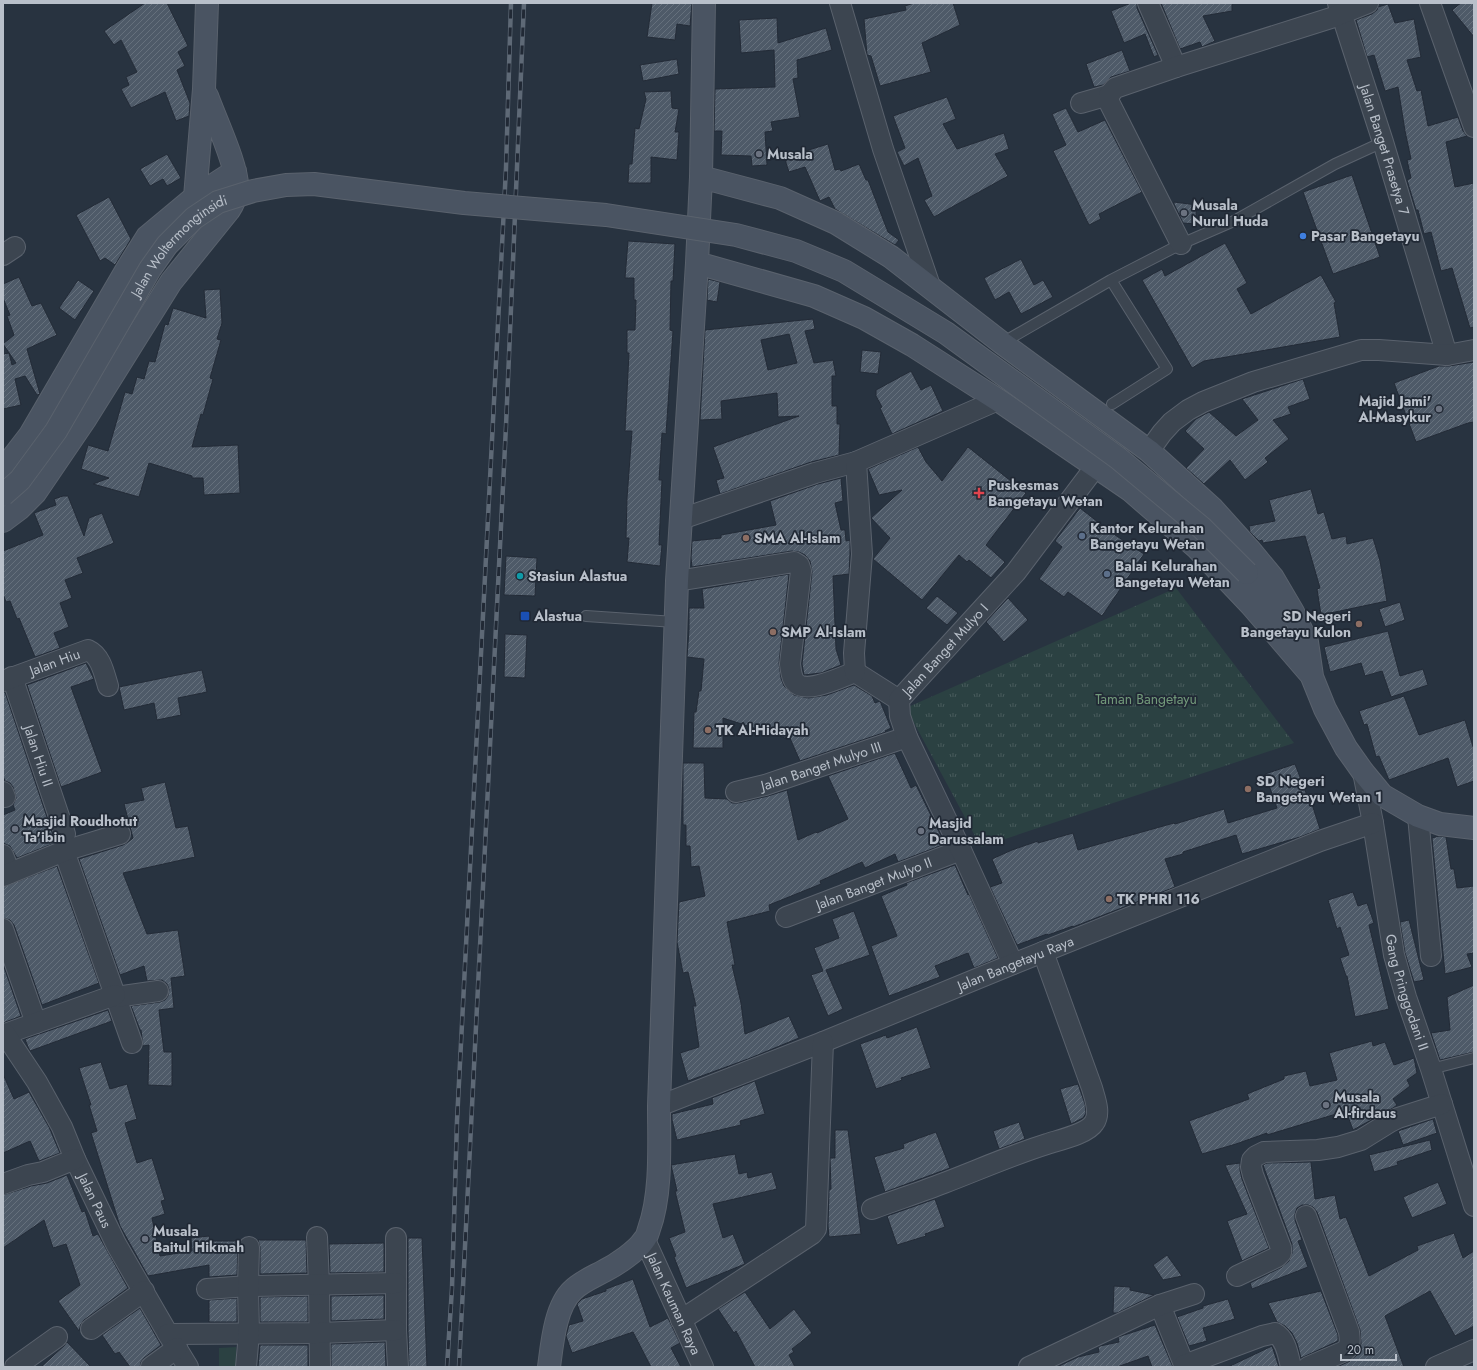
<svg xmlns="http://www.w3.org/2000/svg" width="1477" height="1370" viewBox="0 0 1477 1370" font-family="Jost,sans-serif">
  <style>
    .grass { fill: url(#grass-tufts) }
    .pitch { fill: #2b4142 }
    .building { fill: url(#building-hatch); stroke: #232b37; fill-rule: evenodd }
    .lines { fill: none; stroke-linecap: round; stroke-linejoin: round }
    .lane-casing { stroke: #5a626d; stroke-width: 12 }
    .street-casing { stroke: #5a626d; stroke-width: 22 }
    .secondary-casing { stroke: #5a626d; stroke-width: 24 }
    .lane { stroke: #3c4550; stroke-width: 10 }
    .street { stroke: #3c4550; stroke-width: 20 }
    .secondary { stroke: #4a5462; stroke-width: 22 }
    .rail-casing { stroke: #5e6976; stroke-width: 4.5 }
    .rail { stroke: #212935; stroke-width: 3; stroke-dasharray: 9; stroke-linecap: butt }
    .secondary-bridge-casing { stroke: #5a626d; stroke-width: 24; stroke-linecap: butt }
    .secondary-bridge { stroke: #4a5462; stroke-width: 22 }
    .worship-dot { fill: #6b7280; stroke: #212935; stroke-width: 1.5 }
    .shop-dot { fill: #3f7fe0; stroke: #212935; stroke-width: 1.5 }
    .health-dot { fill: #e0444e; stroke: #212935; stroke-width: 1.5 }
    .service-dot { fill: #5c6f8a; stroke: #212935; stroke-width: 1.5 }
    .education-dot { fill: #8d6e63; stroke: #212935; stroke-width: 1.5 }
    .culture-dot { fill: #0f9aa8; stroke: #212935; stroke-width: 1.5 }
    .transit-dot { fill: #1a4fb4; stroke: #212935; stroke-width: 1.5 }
    .labels { text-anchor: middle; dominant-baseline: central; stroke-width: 3.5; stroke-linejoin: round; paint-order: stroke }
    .street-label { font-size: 14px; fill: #b9c0ca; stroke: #212935 }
    .poi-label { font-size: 14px; font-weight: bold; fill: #b9c0ca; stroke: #212935; text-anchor: start }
    .park-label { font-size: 14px; fill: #72997a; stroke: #212935 }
  </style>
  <defs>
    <pattern id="grass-tufts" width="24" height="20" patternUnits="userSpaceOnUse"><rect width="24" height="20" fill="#2b4142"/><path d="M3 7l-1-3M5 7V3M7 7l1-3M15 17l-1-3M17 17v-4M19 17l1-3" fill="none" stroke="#485b5c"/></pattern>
    <pattern id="building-hatch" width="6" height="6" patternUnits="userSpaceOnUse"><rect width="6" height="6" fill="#4e5a68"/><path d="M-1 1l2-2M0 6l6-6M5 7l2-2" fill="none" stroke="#65707c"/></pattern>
  </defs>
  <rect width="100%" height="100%" fill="#283340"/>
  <path class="grass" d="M1176,588L1294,743L981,847L906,708Z"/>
  <path class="pitch" d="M236,1347L237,1367H219V1348Z"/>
  <path class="building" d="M145,3H167L188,46L178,52L185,66L177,70L190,103L189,116L176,121L165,92L131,108L121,89L129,85L126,77L137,72L121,40L114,45L104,31Z
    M652,3H692L690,26L677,24L675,40L647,37Z
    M914,3H953L960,25L922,43L931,72L880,86L871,56L867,55L864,19L906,10L905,6Z
    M1131,3H1137V8L1158,55L1154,57L1145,34L1124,43L1111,11Z
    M1161,3H1232V11L1203,16L1215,41L1202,47L1200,42L1180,49Z
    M1461,3H1474V37L1452,10Z
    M1388,4L1395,23L1414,19L1421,57L1407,60L1417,91L1421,90L1428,126L1458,117L1463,131L1467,136L1446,142L1455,187L1474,183V327L1470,328L1452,268L1441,271L1431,232L1424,234L1418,210H1416L1407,180L1411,178L1407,160L1411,159L1405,131L1398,87L1385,91L1374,55L1367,57L1356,20L1372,14L1377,10L1378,7Z
    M777,18L778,43L826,28L832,50L797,60L798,78L793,79L800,117L771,122L773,131L765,132L767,165L752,166L751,156L721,155L722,131H714L715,89L775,87L774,50L741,53L739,20Z
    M1122,50L1130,71L1111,77L1103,85L1094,87L1086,64Z
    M677,59L679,74L643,81L640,65Z
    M671,91L672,108L679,109L675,132H679L677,160L651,157V183H628L629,164H632L635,128L639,129L646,99L644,92Z
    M947,97L956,119L943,124L957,149L1004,133L1009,149L995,154L1008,176L934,217L924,200L932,196L918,158L904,166L897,152L905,148L893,116Z
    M1066,108L1078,132L1105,120L1142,192L1099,214L1101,219L1089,225L1053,151L1066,145L1052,114Z
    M828,144L835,170L840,169L841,171L859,164L866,180H868L888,232L899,240L895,245L835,209L829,197L820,201L805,167L789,172L786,163V157Z
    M167,154L181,178L167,186L163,179L150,186L140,169Z
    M1352,175L1380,257L1333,274L1303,192Z
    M109,197L131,239L115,265L105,258L100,261L76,215Z
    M1174,202L1197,205L1195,224L1183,223L1174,204Z
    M628,241L675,244L673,281H671L670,330L673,331L666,434L662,433L659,480H662L659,545H662L660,566L627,562L629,538H626L627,498L632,431H625L629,353H627V330H635L636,300H634V278H625Z
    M1225,243L1247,283L1237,289L1251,314L1321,275L1336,302L1334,303L1340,337L1204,361L1192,368L1142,280L1162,269L1165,276Z
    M1021,259L1034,285L1043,280L1053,297L1021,314L1009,292L995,300L984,278Z
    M19,277L32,306L41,303L57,335L27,349L40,394L37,395L25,376L15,379L21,405L3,409V354L9,353L12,365L16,363L3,344L14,335L7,316L10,315L3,298V284Z
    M708,279L720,282L717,302L707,300Z
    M78,280L94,291L75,320L59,308Z
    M220,289L222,323L217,339L221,340L210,378L213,379L203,415L201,414L192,447L238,445L240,493L204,495L203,478H192V476L149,463L139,497L93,484L109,478L81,469L88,445L108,451L125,392L132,394L137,377L144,379L149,361L155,362L165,324L168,325L173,308L206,318L204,290Z
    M813,319L815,329L805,331L814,363L833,360L836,376H832V406H837V424H840L839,455L811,462L720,494L716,480L724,478L713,447L799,416L778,417L777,393L721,401L722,419L700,420L705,330ZM789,334L797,363L768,370L761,340Z
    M862,350L881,352L878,374L860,372Z
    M1474,362V422L1468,423L1416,442L1394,383L1439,366H1449Z
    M911,371L921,390L931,385L943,411L892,434L880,408L882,407L876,396V390Z
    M1303,379L1310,399L1288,407L1291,414L1273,420L1289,439L1265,458L1268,462L1245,480L1230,460L1204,484L1186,468L1204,449L1185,431L1196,419L1209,412L1236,436L1258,420L1242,399Z
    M918,447L926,462L942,481L968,447L1026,493L986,545L1005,562L991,578L969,560L967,562L959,555L922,600L873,559L890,538L871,518L902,490L879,495L868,469Z
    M841,478L843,501L835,503L841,530H845L846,541L850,540V554L849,574L833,576L836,649L841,665L821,673L804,675L802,664L812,572L810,561L805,555L799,552L792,551L692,567L691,558L692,541L721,538V535L776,525L770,501L818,484Z
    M1311,489L1318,514L1324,512L1332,539L1346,536L1347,544L1373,538L1380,561L1387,601L1321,615L1317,589L1320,588L1305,536L1263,543L1262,540L1259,541L1250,532L1249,526L1275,521L1269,500Z
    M63,496H68L84,536L89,518L102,513L114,543L77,558L83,573L65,580L72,598L60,603L69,627L54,633L60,648L35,657L19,618L17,619L10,601L6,602L3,594V551L43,535L34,513L56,505L54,499Z
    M1080,508L1112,533L1144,554L1102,616L1068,592L1064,597L1039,579L1062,547L1055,541Z
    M506,556L537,558L535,596L504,595Z
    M789,574L779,663L781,678L784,686L794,695L808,698L827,695L854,685L872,696L875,703L880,701L891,728L885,731L886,732L800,761L789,736L785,738L723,718V748H693L694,712H696L699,691H701L704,659L687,657L689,630V608H704L702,589Z
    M937,596L958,613L947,625L926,608Z
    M1008,598L1028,620L1004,642L986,622Z
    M1400,602L1405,620L1385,627L1379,609Z
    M1388,631L1400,676L1423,669L1428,685L1391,697L1382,671L1365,676L1361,663L1330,672L1324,647Z
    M505,634L527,635L525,678L504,677Z
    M86,663L94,679L71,687L102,772L61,787L27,685Z
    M202,670L207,692L178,698L181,715L157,720L154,703L124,710L119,687Z
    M3,692H5L54,838L57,842L17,858L10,846L3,843V815L15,810L13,805L16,798L13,787L10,783L5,781L3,776Z
    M1404,696L1419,735L1465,720L1474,750V781L1457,787L1448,758L1389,780L1379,756L1376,757L1367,724L1364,725L1359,711Z
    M895,753L911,788L916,785L945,844L898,862L895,854L865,868L862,862L820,881L821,884L769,905L770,911L727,922L735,965H732L741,1003L745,1034L789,1016L799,1038L748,1059L688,1081L680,1053L699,1047L693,1006H696L688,972L683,973L677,942L679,902L705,896L699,866L691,867L690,846H686V825H683V763H704L705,798L727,799L732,803H738L768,796L787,790L798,840L816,832L817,833L848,819L828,776Z
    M1295,764L1308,798H1310L1320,829L1300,837L1242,854L1236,835L1183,852V854L1165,859L1175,887L1073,927V926L1048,935L1047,934L1017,945L990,887L1002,883L992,859L1012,850L1038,841V843L1073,833L1078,850L1174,823L1175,824L1224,809L1228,823L1277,808L1265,774Z
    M165,782L176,828L188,826L195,857L123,873L147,934L178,930L185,976L171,978L174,1008L159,1010L164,1052H172V1086L148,1085L149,1045L143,1046L141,1030H140L131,1006L160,1002L165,1000L168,996L169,989L167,984L162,980L147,981L144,966L120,975L79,859L123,845L128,842L133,838L124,804L144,800L141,788Z
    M1439,836L1446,837L1451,869H1454L1457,888L1474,886V953L1467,954L1472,967L1445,974L1432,838Z
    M955,865L968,895L969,894L998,958L974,968L968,953L935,966L940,977L889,996L871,946L897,936L881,896L907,885L906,883Z
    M57,866L99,983L42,1005L14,925L10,920L3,918V887Z
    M1353,892L1358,906L1367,903L1374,923L1369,925L1389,1009L1355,1017L1347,976H1346L1340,958L1349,955L1340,927L1337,929L1328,900Z
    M854,911L870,955L826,970L843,1009L828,1016L811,975L823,971L814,948L839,938L832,919Z
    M1409,920L1424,980L1414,982L1405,953L1400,922Z
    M3,964L21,1016L3,1023Z
    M1474,985V1052L1440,1060L1431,1033L1450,1030L1447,997Z
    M108,1010L112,1021L30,1051L28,1047L25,1039Z
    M917,1027L931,1068L901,1078L902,1080L876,1089L860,1044L886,1035L887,1038Z
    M1372,1041L1373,1046L1385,1042L1394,1065L1414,1058L1417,1073L1407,1080L1410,1086L1393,1099L1397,1105L1393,1108L1353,1130L1346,1111L1267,1135V1133L1236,1144L1202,1154L1189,1121L1249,1099L1247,1094L1284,1079V1076L1306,1071L1310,1086L1337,1080L1329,1053Z
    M101,1062L110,1089L127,1084L137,1119L125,1123L137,1163L152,1158L165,1200L161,1201L165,1214L152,1218L160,1256L192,1251L191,1238L209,1236L210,1241H239L238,1247L237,1275L209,1277V1265L148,1276L120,1226L91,1133L97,1131L89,1105H91L79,1068Z
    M3,1074L14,1099L29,1092L49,1127L60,1153L39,1161L30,1141L3,1153Z
    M755,1081L765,1114L740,1121L741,1125L677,1140L672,1120V1114L713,1104L712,1098Z
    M1078,1084L1085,1104L1086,1113L1083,1118L1071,1124L1060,1089Z
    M1433,1119L1437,1133L1403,1145L1398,1131Z
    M1019,1122L1025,1139L999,1149L993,1131Z
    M835,1130H848L861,1234L829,1237L828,1226L829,1190L831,1189L830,1158H835Z
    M936,1132L950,1168L885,1192L874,1157L904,1148L903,1144Z
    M1430,1140L1432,1150L1397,1162L1398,1165L1374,1172L1369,1155Z
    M735,1154L739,1174L747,1172L748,1178L772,1172L777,1189L713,1204L723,1238L733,1234L745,1264L686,1288L674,1257L676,1256L669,1238L685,1232L675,1191H677L671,1165Z
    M1311,1162L1315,1199L1335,1195L1340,1219L1346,1217L1369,1276L1418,1250L1417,1246L1454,1233L1463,1258L1474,1251V1326L1455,1336L1430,1291L1385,1316L1404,1367H1337L1350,1361L1357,1355L1361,1344L1360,1330L1317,1212L1313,1207L1308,1205H1302L1297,1208L1295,1214V1220L1302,1240L1298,1241L1308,1267L1252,1289L1250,1283L1282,1267L1289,1261L1292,1253V1244L1263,1165L1267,1163Z
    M1240,1163V1170L1242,1179L1269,1248L1242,1261L1227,1221L1247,1214L1225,1165Z
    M67,1175L82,1212L85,1211L93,1236L98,1234L128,1288L84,1320L81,1324L79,1331L58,1301L80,1285L66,1244L53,1248L44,1220L3,1248V1195L31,1186L47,1183Z
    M1438,1182L1447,1204L1412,1218L1403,1197Z
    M935,1199L945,1227L925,1234L926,1236L897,1245L887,1216Z
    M408,1238H422L427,1367H409L408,1330Z
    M258,1240H306L307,1273L260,1274V1247Z
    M384,1243V1272L330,1273L329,1244Z
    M1167,1255L1182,1276L1163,1280L1153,1265Z
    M633,1279L650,1327L668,1318L680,1343L671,1348L681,1367H651L633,1332L572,1353L566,1336L569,1325L583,1321L577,1304L582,1299L606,1291V1289Z
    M1114,1286L1130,1287V1290L1154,1295L1117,1313H1113Z
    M1321,1291L1338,1335V1341L1301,1358L1297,1343L1292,1333L1285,1326L1277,1322L1268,1303Z
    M745,1292L770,1329L794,1309L812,1333L792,1349L794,1352L789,1355L795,1367H755L736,1331L734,1333L718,1309Z
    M384,1295V1319L331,1321V1296Z
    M308,1296V1322H260V1297Z
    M237,1298V1322H209V1300Z
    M1228,1299L1235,1319L1203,1328L1207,1341L1189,1346L1177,1317L1203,1308V1306Z
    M140,1308L161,1345L144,1358L141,1362L140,1367H130L119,1352L115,1354L102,1335Z
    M1155,1325L1173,1367H1152L1148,1356L1117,1367H1059V1366L1078,1357L1099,1352L1098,1347L1100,1346L1119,1342L1118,1337Z
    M67,1342L91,1367H41L64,1346Z
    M385,1342L386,1367H331V1344Z
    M260,1345H308V1367H258Z
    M1272,1346L1279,1367H1228Z"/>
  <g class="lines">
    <g class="lane-casing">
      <path id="lane" d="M1111,280L1167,369L1112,404
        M1002,343L1111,280L1181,244L1234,221L1335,164L1383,142
        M586,616L675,622
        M1431,1069L1474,1058"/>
    </g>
    <g class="street-casing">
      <g id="street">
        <path d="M840,3L883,149L930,286"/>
        <path d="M1148,3L1176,67"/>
        <path id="s1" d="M1338,3L1383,142L1447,355"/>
        <path d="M1430,3L1474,127"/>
        <path d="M1081,103L1109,95"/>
        <path d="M1181,244L1109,102V95L1115,88L1176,67L1331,18L1368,3"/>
        <path d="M3,255L15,247"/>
        <path d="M1149,451L1162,433L1172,422L1188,410L1203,402L1253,382L1361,350H1379L1447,355L1474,350"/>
        <path d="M681,519L815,473L856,462"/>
        <path d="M677,581L794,562L799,565L801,571L790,664C791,670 791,677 795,682C805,695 842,677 855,672L899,700"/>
        <path d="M855,672L854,653L862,554L856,462L998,400"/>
        <path id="s2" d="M12,677L65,834"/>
        <path id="s3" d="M3,681L88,650C101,656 104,673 108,686"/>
        <path id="s4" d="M1363,772L1373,823L1394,955L1406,997L1431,1069L1474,1206"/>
        <path d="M3,792L5,797"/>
        <path id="s5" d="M736,792L765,785L907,737"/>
        <path d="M1418,816L1431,956"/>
        <path d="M64,851L132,1043"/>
        <path d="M3,855L10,873"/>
        <path d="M3,876L64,851L120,834"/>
        <path id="s6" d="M786,917L961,850"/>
        <path d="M3,929L36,1023"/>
        <path id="s7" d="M1013,964L961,850L907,737L900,716L899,700L1016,572L1096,466"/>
        <path d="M116,997L158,991"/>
        <path d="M5,1034L115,995"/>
        <path id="s8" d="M3,1035L5,1034L37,1082L62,1127L75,1159L116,1244L168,1334L188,1367"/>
        <path id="s9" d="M659,1106L823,1042L1013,964L1320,841L1373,823"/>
        <path d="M3,1184L28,1175L43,1172L75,1159"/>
        <path d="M872,1209C896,1200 921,1192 944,1183C978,1170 1012,1155 1047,1144C1059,1140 1087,1134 1094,1123C1101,1113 1095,1099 1092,1088L1043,952"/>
        <path d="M1306,1216L1349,1332C1350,1340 1351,1345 1345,1351L1308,1367"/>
        <path d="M317,1237L319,1285L320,1367"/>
        <path d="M396,1238V1330L398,1367"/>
        <path id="s10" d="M645,1240L703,1367"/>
        <path d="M1237,1276L1277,1257L1281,1253V1248L1253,1175L1251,1167L1252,1160L1256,1156L1264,1152L1318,1150L1338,1147L1361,1140L1390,1122L1398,1118L1442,1104"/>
        <path d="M207,1289L248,1286L396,1283"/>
        <path d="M1160,1305L1185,1367"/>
        <path d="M681,1320L812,1234L816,1229L823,1042"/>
        <path d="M91,1329L144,1291"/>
        <path d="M168,1334L319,1333L396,1330"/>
        <path d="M1184,1365L1262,1336L1275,1333C1286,1339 1288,1355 1291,1367"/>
        <path d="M15,1367L57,1337"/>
        <path d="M151,1367L177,1348"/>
        <path d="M246,1367L249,1333L248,1286L249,1247"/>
        <path d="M1029,1367L1160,1305L1194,1294"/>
        <path d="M1436,1367L1474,1350"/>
      </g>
    </g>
    <g class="secondary-casing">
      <path id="secondary" d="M701,177L780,198L836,223L891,257L1002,343L1149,451L1213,509L1249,549L1273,578L1293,612L1307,642L1312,676
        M195,197L235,171
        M697,263L814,296L864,318L912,345L998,400L1130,490L1197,548L1251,605L1312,676
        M3,470L30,435L127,269L147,237L195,197L204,89L207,3
        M3,521L19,509L35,493L86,418L171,282L229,210C233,204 236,197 237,190C240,171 214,116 207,96
        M1247,573L1279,617
        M1306,662L1325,709L1346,748L1363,772L1382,795L1418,816L1440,824L1474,828
        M549,1367C552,1345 555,1306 573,1290C581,1282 593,1277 604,1271C616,1265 637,1251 644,1240C647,1237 648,1232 649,1229C662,1193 659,1144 659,1106L677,581L697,263L701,177L704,3"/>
    </g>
    <use href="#lane" class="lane"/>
    <use href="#street" class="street"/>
    <use href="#secondary" class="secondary"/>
    <g class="rail-casing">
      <path id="rail" d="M447,1367L452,1288L457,1121L506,168L511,3
        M459,1367L506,426L524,3"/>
    </g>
    <use href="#rail" class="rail"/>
    <g class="secondary-bridge-casing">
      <g id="secondary-bridge">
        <path id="s11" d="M3,495L20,480L56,431L150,269L167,245L194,218L218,202L253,191L286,185L314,184L464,203L606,215L736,235L796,251L844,271L946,333L1118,458L1202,528L1247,573"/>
      </g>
    </g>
    <use href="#secondary-bridge" class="secondary-bridge"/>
  </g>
  <g class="worship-dot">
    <circle cx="759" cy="154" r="4"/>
    <circle cx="1184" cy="213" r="4"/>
    <circle cx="1439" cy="409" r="4"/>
    <circle cx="15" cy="829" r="4"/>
    <circle cx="921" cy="831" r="4"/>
    <circle cx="1326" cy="1105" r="4"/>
    <circle cx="145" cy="1239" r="4"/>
  </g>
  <circle class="shop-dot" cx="1303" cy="236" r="4"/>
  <path class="health-dot" d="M977 487h4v4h4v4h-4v4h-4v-4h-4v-4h4z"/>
  <g class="service-dot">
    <circle cx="1082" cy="536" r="4"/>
    <circle cx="1107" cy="574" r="4"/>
  </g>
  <g class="education-dot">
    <circle cx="746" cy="538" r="4"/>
    <circle cx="1359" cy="624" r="4"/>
    <circle cx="773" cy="632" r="4"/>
    <circle cx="708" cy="730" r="4"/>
    <circle cx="1248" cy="789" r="4"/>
    <circle cx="1109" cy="899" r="4"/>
  </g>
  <circle class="culture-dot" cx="520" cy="576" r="4"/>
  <rect class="transit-dot" x="520" y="611" width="10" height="10" rx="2"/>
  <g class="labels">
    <g class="street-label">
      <text stroke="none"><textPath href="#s1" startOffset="154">Jalan Banget Prasetya 7</textPath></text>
      <text stroke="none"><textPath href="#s11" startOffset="308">Jalan Woltermonginsidi</textPath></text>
      <text stroke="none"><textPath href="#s7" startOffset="357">Jalan Banget Mulyo I</textPath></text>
      <text stroke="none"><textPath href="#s3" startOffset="55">Jalan Hiu</textPath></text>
      <text stroke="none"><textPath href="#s2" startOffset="83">Jalan Hiu II</textPath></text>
      <text stroke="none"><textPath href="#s5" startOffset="89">Jalan Banget Mulyo III</textPath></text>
      <text stroke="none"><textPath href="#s6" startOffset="94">Jalan Banget Mulyo II</textPath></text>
      <text stroke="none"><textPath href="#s9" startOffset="384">Jalan Bangetayu Raya</textPath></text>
      <text stroke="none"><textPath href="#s4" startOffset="225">Gang Pringgodani II</textPath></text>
      <text stroke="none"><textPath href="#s8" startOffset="192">Jalan Paus</textPath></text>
      <text stroke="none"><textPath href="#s10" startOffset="70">Jalan Kauman Raya</textPath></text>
    </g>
    <g class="poi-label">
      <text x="767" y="154">Musala</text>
      <text x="1192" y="205">Musala<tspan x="1192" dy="16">Nurul Huda</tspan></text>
      <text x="1311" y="236">Pasar Bangetayu</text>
      <text x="1431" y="401" text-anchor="end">Majid Jami'<tspan x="1431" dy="16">Al-Masykur</tspan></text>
      <text x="988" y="485">Puskesmas<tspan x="988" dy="16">Bangetayu Wetan</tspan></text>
      <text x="1090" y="528">Kantor Kelurahan<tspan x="1090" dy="16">Bangetayu Wetan</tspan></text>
      <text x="754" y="538">SMA Al-Islam</text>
      <text x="1115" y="566">Balai Kelurahan<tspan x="1115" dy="16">Bangetayu Wetan</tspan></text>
      <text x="528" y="576">Stasiun Alastua</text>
      <text x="534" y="616">Alastua</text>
      <text x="1351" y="616" text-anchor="end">SD Negeri<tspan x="1351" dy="16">Bangetayu Kulon</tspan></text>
      <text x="781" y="632">SMP Al-Islam</text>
      <text x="716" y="730">TK Al-Hidayah</text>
      <text x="1256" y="781">SD Negeri<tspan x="1256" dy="16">Bangetayu Wetan 1</tspan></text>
      <text x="23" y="821">Masjid Roudhotut<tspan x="23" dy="16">Ta'ibin</tspan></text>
      <text x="929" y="823">Masjid<tspan x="929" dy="16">Darussalam</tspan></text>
      <text x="1117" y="899">TK PHRI 116</text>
      <text x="1334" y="1097">Musala<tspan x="1334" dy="16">Al-firdaus</tspan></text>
      <text x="153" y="1231">Musala<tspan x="153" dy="16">Baitul Hikmah</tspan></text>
    </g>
    <g class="park-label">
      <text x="1146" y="699">Taman Bangetayu</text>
    </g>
  </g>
  <rect width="1477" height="1370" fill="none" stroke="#b9c0ca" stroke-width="8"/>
  <path d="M1341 1354v6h55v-6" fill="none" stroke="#b9c0ca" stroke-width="2"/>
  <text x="1347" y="1354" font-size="12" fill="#b9c0ca" stroke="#212935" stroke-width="3" paint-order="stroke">20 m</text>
</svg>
